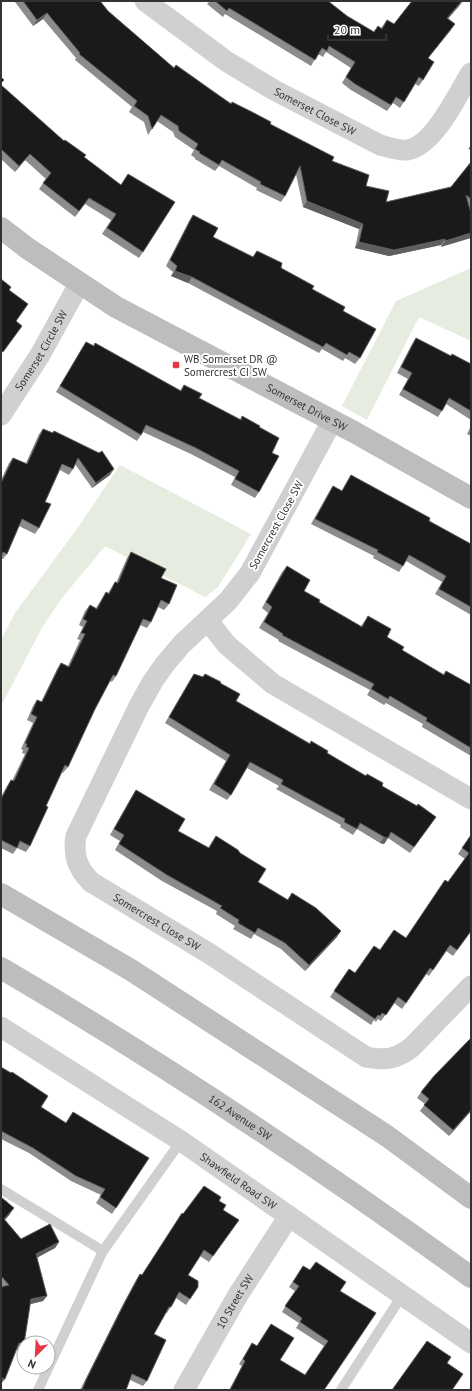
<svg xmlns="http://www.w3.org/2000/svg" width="472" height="1391" viewBox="0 0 472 1391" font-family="'PT Sans',sans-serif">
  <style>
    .green { fill: #e6ecdf }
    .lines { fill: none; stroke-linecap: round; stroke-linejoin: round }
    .lane { stroke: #d0d0d0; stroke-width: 10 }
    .street { stroke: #d0d0d0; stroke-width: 21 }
    .secondary { stroke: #bdbdbd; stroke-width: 22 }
    .wall { fill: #8c8c8c }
    .shaded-wall { fill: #5f5f5f }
    .building { fill: #1a1a1a; stroke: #5f5f5f }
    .poi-dot { fill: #e63946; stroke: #fff; stroke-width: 1.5 }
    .labels { text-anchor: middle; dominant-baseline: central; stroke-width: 4; stroke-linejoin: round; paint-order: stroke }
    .street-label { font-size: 11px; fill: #333; stroke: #fff }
    .poi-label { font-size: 11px; fill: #333; stroke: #fff; text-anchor: start }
  </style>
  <rect width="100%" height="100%" fill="#fff"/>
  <path class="green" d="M471,268V341L419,317L367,420L342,406L396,301Z
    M120,465L251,534L218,587L205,597L105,546L62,598L43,626L1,706V640L15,613L79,526Z"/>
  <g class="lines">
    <path class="lane" d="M1,1189L103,1251
      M38,1390L103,1251L181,1141
      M341,1390L403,1294"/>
    <g class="street">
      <path id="s1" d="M145,1L226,61L274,90L380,145C388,147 399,151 407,150C434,146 457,95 471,73"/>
      <path id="s2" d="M1,415L40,355L79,284"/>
      <path id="s3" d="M332,421L250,573L228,601L182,644L165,664L153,681L139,706L76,836C73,855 77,868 91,882L210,954L366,1057C385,1061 397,1059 412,1047L471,986"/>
      <path d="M208,621L227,645L273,684L471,799"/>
      <path id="s4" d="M1,1027L181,1141L471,1343"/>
      <path id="s5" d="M184,1390L238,1295L289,1216"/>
    </g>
    <g class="secondary">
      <path id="s6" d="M1,228L27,248L116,307L354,432L471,498"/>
      <path d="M1,894L131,970L387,1136L471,1198"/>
      <path id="s7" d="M1,968C163,1063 319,1167 471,1277"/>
    </g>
  </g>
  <path class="wall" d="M15,1H100L108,11L174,68L231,103L270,124L332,161L366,186L386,202L451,187L471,162V208L469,206L471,213L441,247V245L389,256L355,248L359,229L303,207L296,174L285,196L281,202L256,190L257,188L219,166L215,171L195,159V158L191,155L194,150L175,137L173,132L157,121L148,135L144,122L129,112L132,107L75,60L76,58L43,19L33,26L15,2Z
    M210,1H328L347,16L374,32L378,26L381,28L387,20L394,24L463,1L448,19L451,30L428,58L423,80L419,86L415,84L400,108L393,103L387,111L351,90L342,83L351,68L326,52L323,57L318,54L311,66L225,14L223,17L207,4Z
    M1,85L64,141L84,157L143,252L139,258L102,234L111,220L85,204L75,217L39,189L46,179L25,160L15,172L1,159Z
    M471,145V150L468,149Z
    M193,215L213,237L253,257L257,251L281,268L312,289L343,311L360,358L355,364L345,358L343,361L322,349L319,353L188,283L171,276L173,272L166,266L189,221Z
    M416,338L451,356L471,364V420L446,404L438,417L399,395L408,379L397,373L412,344Z
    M86,342L93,346L95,343L180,391L184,385L199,398L240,419L242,416L259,427L272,453L259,492L255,498L231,485L235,477L191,454L143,432L137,441L56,392L82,348Z
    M471,426V436L467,434Z
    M43,429L52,433L54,431L110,475L92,488L75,464L73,469L69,475L60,470L45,502L39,528L35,534L19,526L7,554L3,559H1V480L9,463L13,458L26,463L39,434Z
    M351,475L429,521L471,544V615L435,594L442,582L406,561L399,572L373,558L374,556L311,524L329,492L333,486L342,491Z
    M131,552L161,578L169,604L164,610L158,607L151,622L147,628L140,625L116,676L112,682L110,681L95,709L68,767L63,773L62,772L46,806L30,846L26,852L17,848L13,854L1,848V797L7,786L11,780L12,781L25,754L22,753L23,750L21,749L33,723L27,720L33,706L37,700L41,702L57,669L61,663L68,666L80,640L77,639L83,627L79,625L85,611L90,605L96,608L106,592L108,593L115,582L116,583L127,558Z
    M287,566L304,591L319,602L361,626L368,616L387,637L402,650L443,675L446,671L471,685V756L422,727L423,724L386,703L384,705L367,695L370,690L278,641L279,640L259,628L268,613L262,608L282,572Z
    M194,674L203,677L205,674L220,683L236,701L327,753L382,786L436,817L410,853L388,838L384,844L380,843L357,829L353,835L340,827L341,825L276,789L279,786L247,768L231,795L227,800L209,790L226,761L165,723L190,680Z
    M136,790L178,831L208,848L216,836L258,882L287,900L292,893L337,937L305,971L281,949L254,934L251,939L233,929L235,926L216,914L217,911L162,881L115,850L120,841L110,835L132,796Z
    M471,835V931L453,956L446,951L429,976L426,974L402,1009L394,1003L381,1021L378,1019L376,1022L374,1020L371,1025L330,997L349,969L355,973L380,950L406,938L465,859L458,854Z
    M1,1067L41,1107L66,1123L149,1158L112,1214L96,1203L101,1195L71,1181L29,1153L1,1139Z
    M421,1092L471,1111L449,1136L420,1111L425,1104L417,1098Z
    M1,1197L10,1214L5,1220L21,1239L59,1242L55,1248L37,1258L47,1296L43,1301L30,1304L24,1344L20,1350L16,1349L1,1287Z
    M219,1201L223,1210L239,1220L209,1262L200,1256L188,1275L190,1299L186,1305L176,1298L167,1313H166L154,1334L147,1381L143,1386L130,1380L126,1390H80L121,1308L136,1280L140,1274L142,1275L183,1214Z
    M303,1266L340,1291L324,1390H229L242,1366L239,1364L249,1348L252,1343L257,1346L271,1324L280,1360L305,1375L324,1346L296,1328L299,1323L282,1312L295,1291L289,1287Z"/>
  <path class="shaded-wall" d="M463,1L460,5L443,24L447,18Z
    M47,13L43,19L33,26L37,20Z
    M30,154L15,172L19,166Z
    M307,201L363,224L359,229L303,207Z
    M471,233V238L441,247L445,241Z
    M445,239L441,245L389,256L355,248L359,242Z
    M175,271L192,277L188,283L171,276Z
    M114,469L110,475L92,488L96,483Z
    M384,837L388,838L384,844L380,843Z
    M341,931L337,937L305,971L309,965Z
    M471,1110V1111L449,1136L453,1130Z
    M14,1208L10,1214L1,1224L4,1219Z
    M59,1242L55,1248L32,1260L36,1254Z
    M47,1296L43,1301L27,1305L31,1299Z
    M19,1343L24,1344L20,1350L15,1349Z
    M1,1378L5,1379L1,1384Z"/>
  <path class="building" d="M23,1H100L108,11L174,68L176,65L231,104L232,102L254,113L271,122L270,124L334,157L332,161L369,175L366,186L389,191L386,202L451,187L471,162V199L466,195L471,213V233L445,241V239L394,250L359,242L363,224L307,201L300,166L285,196L260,184L261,182L222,160L219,165L199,153L200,152L195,149L198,144L179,131L178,126L161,115L152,129L148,116L134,106L137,101L79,54L80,53L47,13L37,20Z
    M215,1H328L347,16L374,32L378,26L382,29L387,20L394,24L412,1H462L447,18L455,24L428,58L434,62L423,80L419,77L404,102L396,97L391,105L355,84L346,77L355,62L329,46L327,51L322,48L315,60L229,8L227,11Z
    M1,77L4,80L1,83Z
    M1,85L64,141L65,140L86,155L84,157L121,185L128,174L175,202L143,252L107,228L116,214L89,198L79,211L43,183L51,173L30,154L19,166L1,149Z
    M193,215L218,228L213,237L253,257L257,251L282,263L281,268L314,286L312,289L345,307L343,311L376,329L360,358L349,352L347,355L326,343L323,347L192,277L175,271L177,266L170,260Z
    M1,279L11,287L9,290L28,304L16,321L22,326L3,352L1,351Z
    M416,338L451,356L452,354L471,364V411L449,398L442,411L403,389L412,373L401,367Z
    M86,342L94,346L95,343L181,391L184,385L202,394L199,398L241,420L242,416L260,426L259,427L279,438L272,453L279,456L259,492L235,479L239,471L196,448L146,425L141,435L60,386Z
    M43,429L53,433L54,431L99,453L102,451L114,469L96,483L78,458L73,469L62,464L45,502L51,504L39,528L22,519L7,554L3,552L1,558V483L13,458L27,464Z
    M351,475L430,518L429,521L471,544V607L439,589L446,576L409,555L403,566L377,552L378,550L315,519L333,486L342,491Z
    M131,552L166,569L161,578L177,585L169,604L161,600L151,622L143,619L116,676L113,675L95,709L68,767L65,765L46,806L48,807L30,846L20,841L17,848L1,840V799L11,780L14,781L29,748L26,747L27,744L25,743L37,717L31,714L37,700L42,702L61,663L69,667L85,634L81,633L87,621L83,619L90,605L97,609L106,592L109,594L115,582L118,583Z
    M287,566L310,580L304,591L320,600L319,602L362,627L368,616L391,629L387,637L404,647L402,650L444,675L446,671L471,685V748L426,721L427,718L390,696L388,699L371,689L374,684L282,635L283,634L264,622L272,607L266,602Z
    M194,674L203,677L205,674L221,682L220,683L240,694L236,701L310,744L311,741L328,751L327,753L366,776L367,774L383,783L382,786L417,806L418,804L436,817L414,847L391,832L388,838L384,837L360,823L357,829L344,822L345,819L281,784L283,780L250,762L231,795L214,784L230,755L169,717Z
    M136,790L185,819L178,831L209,848L216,836L238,850L240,853L266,869L258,882L288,900L292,893L316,908L341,931L309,965L285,943L258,928L255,933L238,923L239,920L220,908L222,906L167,875L119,844L124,835L114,829Z
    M471,835V931L457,950L450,945L433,970L430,968L406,1003L398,997L386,1015L382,1013L380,1016L378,1015L375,1019L334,991L349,969L355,973L374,946L380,950L394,930L406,938L445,880L448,882L469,853L462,848Z
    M471,1038V1110L453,1130L424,1105L429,1099L421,1092L434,1076Z
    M1,1067L11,1073L12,1072L48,1096L41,1107L66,1123L73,1112L149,1158L116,1208L100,1197L105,1189L76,1176L33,1148L1,1131Z
    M204,1186L221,1197L219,1201L226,1205L223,1210L239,1220L213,1256L204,1250L188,1275L198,1281V1287L190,1299L179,1292L171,1307H169L154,1334L166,1340L147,1381L132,1374L126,1390H82L86,1380L125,1302L140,1274L142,1275L182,1213L183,1214Z
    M1,1197L14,1208L4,1219L21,1239L50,1224L59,1242L36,1254L47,1296L31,1299L24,1344L19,1343L5,1379L1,1378V1287L9,1285L1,1276Z
    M316,1262L346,1282L340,1291L376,1313L324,1390H230L245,1361L243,1359L252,1343L257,1346L271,1324L294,1338L280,1360L305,1375L328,1341L300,1322L302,1318L285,1306L299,1286L293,1282L303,1266L310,1270Z
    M427,1341L451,1357L447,1363L463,1374L452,1390H392Z"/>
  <rect class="poi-dot" x="172" y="361" width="8" height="8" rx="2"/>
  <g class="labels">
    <g class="street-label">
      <text stroke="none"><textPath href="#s1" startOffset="203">Somerset Close SW</textPath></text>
      <text stroke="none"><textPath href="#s2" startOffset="76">Somerset Circle SW</textPath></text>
      <text stroke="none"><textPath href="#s6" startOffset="355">Somerset Drive SW</textPath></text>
      <text transform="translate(276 525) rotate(-61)">Somercrest Close SW</text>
      <text stroke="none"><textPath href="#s3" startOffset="619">Somercrest Close SW</textPath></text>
      <text stroke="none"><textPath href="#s7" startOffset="282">162 Avenue SW</textPath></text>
      <text stroke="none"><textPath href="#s4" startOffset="283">Shawfield Road SW</textPath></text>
      <text stroke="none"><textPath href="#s5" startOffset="102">10 Street SW</textPath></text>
    </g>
    <g class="poi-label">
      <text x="184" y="359">WB Somerset DR @<tspan x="184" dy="13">Somercrest CI SW</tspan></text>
    </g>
  </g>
  <rect width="472" height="1391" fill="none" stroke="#333333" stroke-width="4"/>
  <g transform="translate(36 1355) rotate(204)"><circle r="19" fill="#ffffff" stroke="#adadad"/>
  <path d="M0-3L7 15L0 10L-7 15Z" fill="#e63946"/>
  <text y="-6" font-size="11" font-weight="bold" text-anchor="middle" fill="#333333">N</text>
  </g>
  <path d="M328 34v6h58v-6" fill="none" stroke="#333333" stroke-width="2"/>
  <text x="334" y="34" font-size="12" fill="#333333" stroke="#ffffff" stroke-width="3" paint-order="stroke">20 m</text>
</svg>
